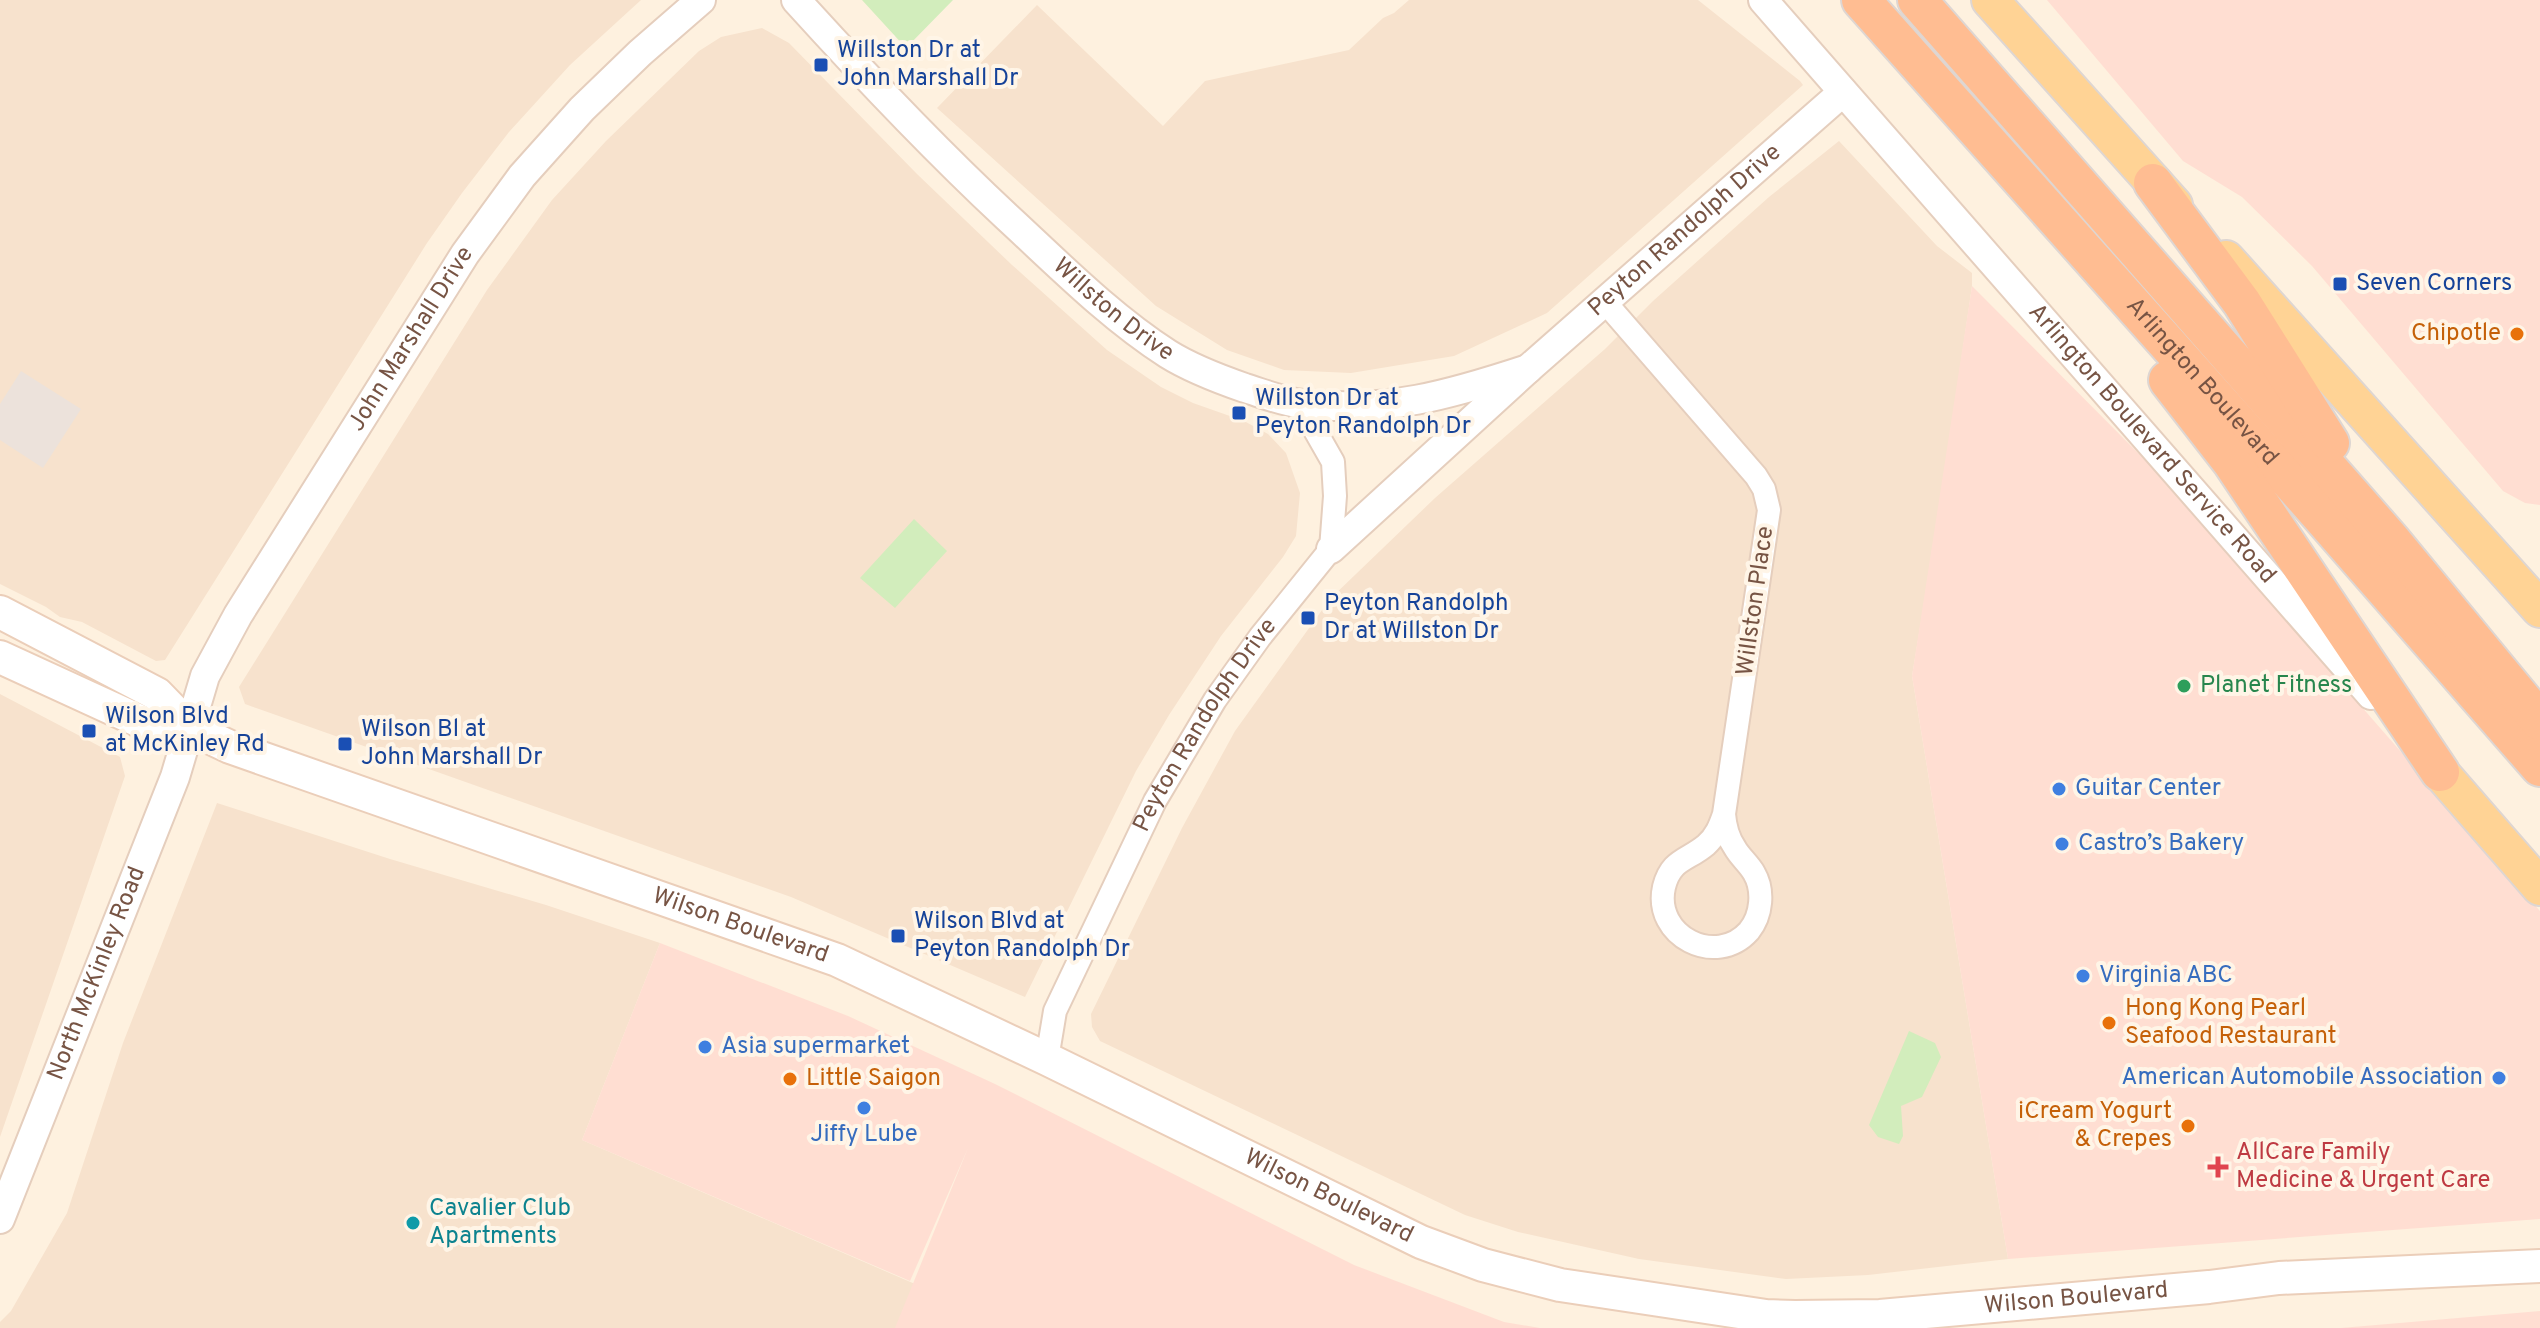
<svg xmlns="http://www.w3.org/2000/svg" width="2540" height="1328" viewBox="0 0 2540 1328" font-family="Overpass,sans-serif">
  <style>
    .residential { fill: #f7e2cd }
    .commercial { fill: #ffded2 }
    .industrial { fill: #ece2db }
    .green { fill: #d2edbc }
    .lines { fill: none; stroke-linecap: round; stroke-linejoin: round }
    .minor-casing { stroke: #e5cebd; stroke-width: 26 }
    .tertiary-casing { stroke: #e5cebd; stroke-width: 32 }
    .secondary-casing { stroke: #ebceb9; stroke-width: 36 }
    .primary-casing { stroke: #ded6d2; stroke-width: 40 }
    .trunk-casing { stroke: #ded6d2; stroke-width: 42 }
    .minor { stroke: #fff; stroke-width: 22 }
    .tertiary { stroke: #fff; stroke-width: 28 }
    .secondary { stroke: #fff; stroke-width: 32 }
    .primary { stroke: #ffd395; stroke-width: 36 }
    .trunk { stroke: #ffbd92; stroke-width: 38 }
    .transit-dot { fill: #1a4fb4; stroke: #fff5e7; stroke-width: 3 }
    .food-dot { fill: #e8710a; stroke: #fff5e7; stroke-width: 3 }
    .leisure-dot { fill: #2e9e5b; stroke: #fff5e7; stroke-width: 3 }
    .shop-dot { fill: #3f7fe0; stroke: #fff5e7; stroke-width: 3 }
    .health-dot { fill: #e0444e; stroke: #fff5e7; stroke-width: 3 }
    .culture-dot { fill: #0f9aa8; stroke: #fff5e7; stroke-width: 3 }
    .labels { text-anchor: middle; dominant-baseline: central; stroke-width: 8; stroke-linejoin: round; paint-order: stroke }
    .transit-label { font-size: 24px; fill: #164399; stroke: #fff5e7; text-anchor: start }
    .street-label { font-size: 24px; fill: #775444; stroke: #fff5e7 }
    .food-label { font-size: 24px; fill: #c56008; stroke: #fff5e7; text-anchor: end }
    .leisure-label { font-size: 24px; fill: #27864d; stroke: #fff5e7; text-anchor: start }
    .shop-label { font-size: 24px; fill: #366cbe; stroke: #fff5e7; text-anchor: start }
    .health-label { font-size: 24px; fill: #be3a42; stroke: #fff5e7; text-anchor: start }
    .culture-label { font-size: 24px; fill: #0d838f; stroke: #fff5e7; text-anchor: start }
  </style>
  <rect width="100%" height="100%" fill="#fef1df"/>
  <path class="residential" d="M0,0H641L570,65L509,132L462,193L427,243L165,660L156,661L82,622L60,617L46,607L0,584Z
    M1409,0H1698L1800,81L1803,85L1547,313L1454,356L1351,373L1284,370L1227,350L1156,306L937,108L1037,5L1163,126L1205,81L1349,50L1383,18L1394,13Z
    M762,28L789,43L917,174L1012,265L1107,350L1161,387L1193,403L1244,421L1268,434L1286,453L1300,493L1296,536L1283,557L1221,636L1169,715L1136,771L1025,997L791,897L245,704L239,687L487,290L552,200L606,141L699,51L721,37Z
    M1839,141L1937,246L1972,273V286L1940,506L1912,676L2008,1259L1868,1275L1786,1279L1639,1259L1518,1232L1465,1215L1100,1041L1092,1027L1091,1014L1182,828L1235,731L1330,599L1435,498L1605,349L1653,301L1769,197Z
    M0,694L120,757L125,776L0,1137Z
    M217,803L390,859L546,905L660,943L582,1140L922,1287L904,1328H0V1322L11,1311L67,1213L123,1043Z"/>
  <path class="commercial" d="M2047,0H2540V505L2525,503L2503,491L2312,266L2242,197L2183,161Z
    M1972,286L2153,468L2540,911V1219L2008,1259L1912,676Z
    M660,943L848,1016L995,1084L1354,1265L1504,1322L1540,1328H895L968,1148L910,1281L582,1140Z
    M2540,1311V1328H2341Z"/>
  <path class="industrial" d="M21,371L81,409L43,468L0,440V404Z"/>
  <path class="green" d="M862,0H953L906,48Z
    M914,519L947,551L895,608L860,578Z
    M1909,1031L1935,1043L1941,1057L1922,1097L1901,1106L1903,1136L1899,1144L1878,1137L1869,1125Z"/>
  <g class="lines">
    <g class="minor-casing">
      <g id="minor">
        <path d="M1605,302L1756,476L1764,489L1769,510L1724,814C1725,826 1728,838 1735,848C1740,857 1749,864 1754,873C1764,890 1762,915 1749,931C1716,968 1653,936 1664,887C1671,859 1687,861 1706,845C1716,836 1720,826 1724,814"/>
        <path id="s1" d="M1047,1059L1055,1011L1155,801L1215,700L1260,637L1331,549L1335,496L1333,462L1300,404"/>
      </g>
    </g>
    <g class="tertiary-casing">
      <g id="tertiary">
        <path id="s2" d="M796,0C864,75 933,148 1007,217C1058,264 1109,316 1168,354C1192,369 1219,379 1245,388C1264,394 1284,402 1303,404C1387,413 1449,395 1528,369"/>
        <path id="s3" d="M1763,0L2371,695"/>
        <path id="s4" d="M1331,549L1528,369L1843,92"/>
        <path id="s5" d="M0,1219L175,777L205,676L238,615L465,254L522,176L582,109L640,53L701,0"/>
      </g>
    </g>
    <g class="secondary-casing">
      <g id="secondary">
        <path d="M0,612L157,694L190,728"/>
        <path id="s6" d="M0,657L146,724L190,728L230,747L837,960L1047,1059L1421,1242L1483,1265L1560,1285L1766,1316L1795,1317L1880,1316L2209,1287L2279,1278L2540,1266"/>
      </g>
    </g>
    <g class="primary-casing">
      <path id="primary" d="M1990,0L2174,205
        M2226,259L2540,609
        M2440,772L2540,887"/>
    </g>
    <g class="trunk-casing">
      <g id="trunk">
        <path id="s7" d="M1861,0L2321,516L2540,767"/>
        <path d="M1917,0L2391,540L2540,721"/>
        <path d="M2153,183L2242,303L2330,443"/>
        <path d="M2168,380L2231,461L2440,772"/>
      </g>
    </g>
    <use href="#minor" class="minor"/>
    <use href="#tertiary" class="tertiary"/>
    <use href="#secondary" class="secondary"/>
    <use href="#primary" class="primary"/>
    <use href="#trunk" class="trunk"/>
  </g>
  <g class="transit-dot">
    <rect x="813" y="57" width="16" height="16" rx="4"/>
    <rect x="2332" y="276" width="16" height="16" rx="4"/>
    <rect x="1231" y="405" width="16" height="16" rx="4"/>
    <rect x="1300" y="610" width="16" height="16" rx="4"/>
    <rect x="81" y="723" width="16" height="16" rx="4"/>
    <rect x="337" y="736" width="16" height="16" rx="4"/>
    <rect x="890" y="928" width="16" height="16" rx="4"/>
  </g>
  <g class="food-dot">
    <circle cx="2517" cy="334" r="8"/>
    <circle cx="2109" cy="1023" r="8"/>
    <circle cx="790" cy="1079" r="8"/>
    <circle cx="2188" cy="1126" r="8"/>
  </g>
  <circle class="leisure-dot" cx="2184" cy="686" r="8"/>
  <g class="shop-dot">
    <circle cx="2059" cy="789" r="8"/>
    <circle cx="2062" cy="844" r="8"/>
    <circle cx="2083" cy="976" r="8"/>
    <circle cx="705" cy="1047" r="8"/>
    <circle cx="2499" cy="1078" r="8"/>
    <circle cx="864" cy="1108" r="8"/>
  </g>
  <path class="health-dot" d="M2214 1155h8v8h8v8h-8v8h-8v-8h-8v-8h8z"/>
  <circle class="culture-dot" cx="413" cy="1223" r="8"/>
  <g class="labels">
    <g class="transit-label">
      <text x="837" y="51">Willston Dr at<tspan x="837" dy="28">John Marshall Dr</tspan></text>
      <text x="2356" y="284">Seven Corners</text>
      <text x="1255" y="399">Willston Dr at<tspan x="1255" dy="28">Peyton Randolph Dr</tspan></text>
      <text x="1324" y="604">Peyton Randolph<tspan x="1324" dy="28">Dr at Willston Dr</tspan></text>
      <text x="105" y="717">Wilson Blvd<tspan x="105" dy="28">at McKinley Rd</tspan></text>
      <text x="361" y="730">Wilson Bl at<tspan x="361" dy="28">John Marshall Dr</tspan></text>
      <text x="914" y="922">Wilson Blvd at<tspan x="914" dy="28">Peyton Randolph Dr</tspan></text>
    </g>
    <g class="street-label">
      <text stroke="none"><textPath href="#s4" startOffset="476">Peyton Randolph Drive</textPath></text>
      <text stroke="none"><textPath href="#s2" startOffset="444">Willston Drive</textPath></text>
      <text stroke="none"><textPath href="#s5" startOffset="976">John Marshall Drive</textPath></text>
      <text stroke="none"><textPath href="#s7" startOffset="512">Arlington Boulevard</textPath></text>
      <text stroke="none"><textPath href="#s3" startOffset="590">Arlington Boulevard Service Road</textPath></text>
      <text transform="translate(1756 601) rotate(-82)">Willston Place</text>
      <text stroke="none"><textPath href="#s1" startOffset="372">Peyton Randolph Drive</textPath></text>
      <text stroke="none"><textPath href="#s6" startOffset="790">Wilson Boulevard</textPath></text>
      <text stroke="none"><textPath href="#s5" startOffset="264">North McKinley Road</textPath></text>
      <text stroke="none"><textPath href="#s6" startOffset="1438">Wilson Boulevard</textPath></text>
      <text stroke="none"><textPath href="#s6" startOffset="2206">Wilson Boulevard</textPath></text>
    </g>
    <g class="food-label">
      <text x="2501" y="334">Chipotle</text>
      <text x="2125" y="1009" text-anchor="start">Hong Kong Pearl<tspan x="2125" dy="28">Seafood Restaurant</tspan></text>
      <text x="806" y="1079" text-anchor="start">Little Saigon</text>
      <text x="2172" y="1112">iCream Yogurt<tspan x="2172" dy="28">&amp; Crepes</tspan></text>
    </g>
    <g class="leisure-label">
      <text x="2200" y="686">Planet Fitness</text>
    </g>
    <g class="shop-label">
      <text x="2075" y="789">Guitar Center</text>
      <text x="2078" y="844">Castro’s Bakery</text>
      <text x="2099" y="976">Virginia ABC</text>
      <text x="721" y="1047">Asia supermarket</text>
      <text x="2483" y="1078" text-anchor="end">American Automobile Association</text>
      <text x="864" y="1135" text-anchor="middle">Jiffy Lube</text>
    </g>
    <g class="health-label">
      <text x="2236" y="1153">AllCare Family<tspan x="2236" dy="28">Medicine &amp; Urgent Care</tspan></text>
    </g>
    <g class="culture-label">
      <text x="429" y="1209">Cavalier Club<tspan x="429" dy="28">Apartments</tspan></text>
    </g>
  </g>
</svg>
